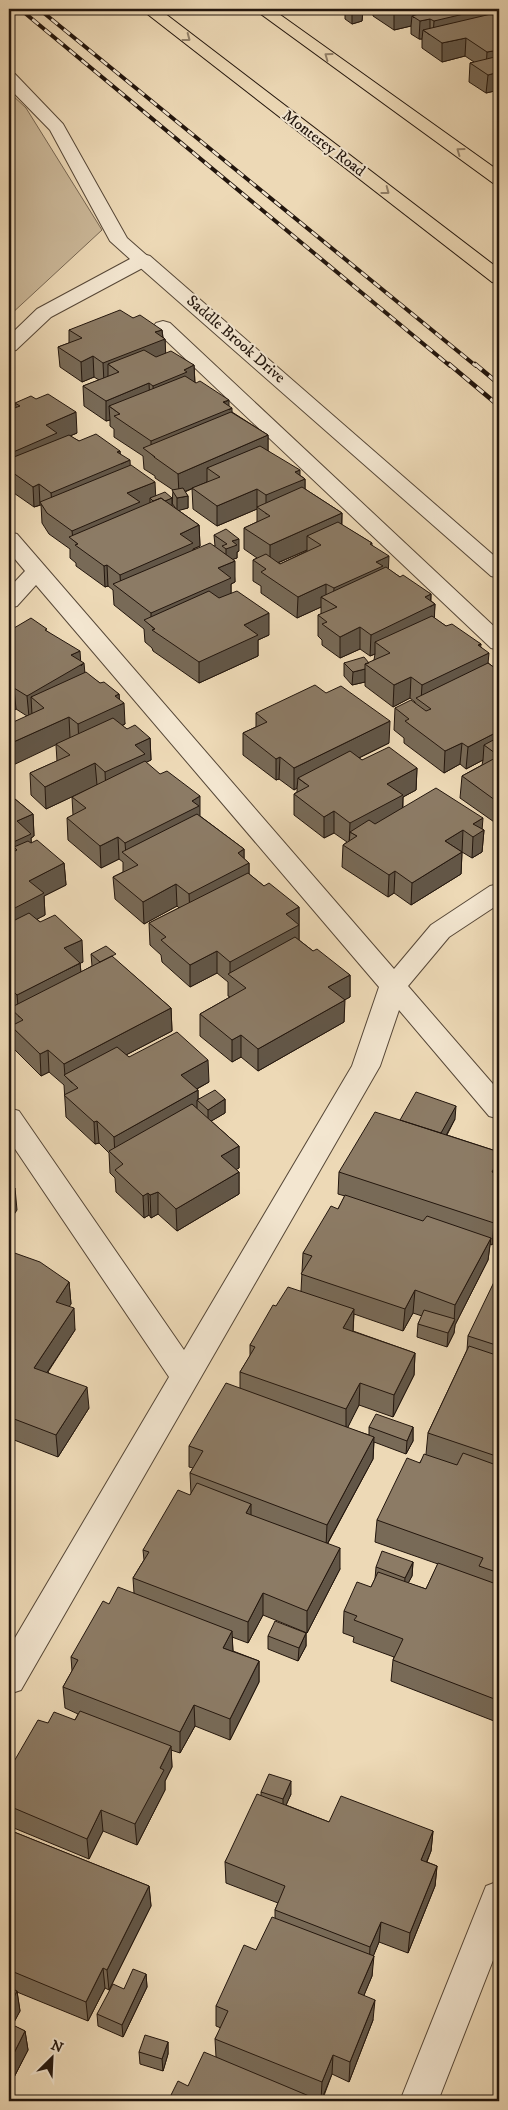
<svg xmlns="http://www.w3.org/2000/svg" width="508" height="2110" viewBox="0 0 508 2110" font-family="'IM FELL DW Pica',serif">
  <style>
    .green { fill: #cbb899; stroke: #776753 }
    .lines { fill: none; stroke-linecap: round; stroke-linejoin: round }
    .lane-casing { stroke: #564737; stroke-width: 2 }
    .street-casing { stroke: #564737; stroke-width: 2 }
    .primary-casing { stroke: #23160d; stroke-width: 2 }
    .lane { fill: #f3e6d0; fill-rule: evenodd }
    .street { fill: #f3e6d0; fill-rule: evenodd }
    .primary { fill: #edd9b6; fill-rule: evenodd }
    .rail-far1-casing { stroke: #23160d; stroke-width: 4 }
    .rail-casing { stroke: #23160d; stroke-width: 4.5 }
    .rail-far1 { stroke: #f3e6d0; stroke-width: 2.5; stroke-dasharray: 8; stroke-linecap: butt }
    .rail { stroke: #f3e6d0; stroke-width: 3; stroke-dasharray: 9; stroke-linecap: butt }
    .wall { fill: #786a57; stroke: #23160d; fill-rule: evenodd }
    .shaded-wall { fill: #625647; stroke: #23160d }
    .building { fill: #8c7b65; stroke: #23160d }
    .oneway { stroke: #92816a }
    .labels { text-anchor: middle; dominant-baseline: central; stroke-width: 4; stroke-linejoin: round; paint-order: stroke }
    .far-street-label { font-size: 16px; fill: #23160d; stroke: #f3e6d0 }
  </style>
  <rect width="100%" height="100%" fill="#edd9b6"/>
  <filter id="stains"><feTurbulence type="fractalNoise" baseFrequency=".004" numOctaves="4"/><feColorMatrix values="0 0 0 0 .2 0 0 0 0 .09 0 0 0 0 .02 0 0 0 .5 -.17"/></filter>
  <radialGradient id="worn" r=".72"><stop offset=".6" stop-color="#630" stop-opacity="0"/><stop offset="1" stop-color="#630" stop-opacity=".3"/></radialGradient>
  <path class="green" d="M9,92L26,108L102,230L9,316Z"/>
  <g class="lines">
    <g class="lane-casing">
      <path id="lane" d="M143,254L150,256L499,560V578L491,576L136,264L134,260L136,256Z
        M163,321L170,323L499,631V650L491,648L156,331L153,327L156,323Z
        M9,532L17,534L394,969L431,925L490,886L499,884V904L449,937L408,986L499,1091V1119L489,1116L399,1010L380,1066L21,1690L9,1694V1648L169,1377L9,1140V1108L19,1111L184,1350L352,1066L379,987L36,585L17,606L9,608V588L25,571L9,552Z
        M499,1881V1945L438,2101H400L486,1886Z"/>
    </g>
    <g class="street-casing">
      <path id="street" d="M9,73L15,74L63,124L127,238L152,260L150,264L51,317L16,350L9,352V336L37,309L130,259L110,241L50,130L9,88Z"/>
    </g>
    <g class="primary-casing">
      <path id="primary" d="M141,9H159L499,269V284L492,282Z
        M254,9H272L499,171V184L493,183Z"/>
    </g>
    <use href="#lane" class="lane"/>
    <use href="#street" class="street"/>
    <use href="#primary" class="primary"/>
    <g class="rail-far1-casing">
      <path id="rail-far1" d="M20,9L450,366
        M39,9L476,366"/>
    </g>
    <g class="rail-casing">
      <path id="rail" d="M449,364L499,406
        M475,364L499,384"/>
    </g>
    <use href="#rail-far1" class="rail-far1"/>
    <use href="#rail" class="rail"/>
  </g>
  <path class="wall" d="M345,9H360L363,10L362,21L352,24L345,19Z
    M373,9H490L485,11L484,15L499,18V90L486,93L469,82L470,63L474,62L465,56L442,62L422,48V39H419L411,34V26L394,30L373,16Z
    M133,318L162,330L163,337L165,339V353L194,365L195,383L229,406L232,412L268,435V451L305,479V489L342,513V525L372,543V545L388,569L400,577L431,594V601L435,604L434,618L446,626L481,644L480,647L488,663L499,671V823L497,824L460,798L462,776L482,765L483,760L466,769L460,764L444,773L404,743V738L394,730L395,708L415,703V702L410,698L393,707L365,686V682L352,685L344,676V663H369L374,660L375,654L370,656L360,649L340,658L322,645V640L318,636V615L321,614V607L297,618L261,593V586L253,581V560L257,558L244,549V528L257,522V509L217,526L193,509L192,488L207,482L185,492L188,496V508L178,510L199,525L200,546L193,549V550L215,546L214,535L239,551L237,552V558L233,559L235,582L231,584V593L269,635L258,640V656L199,683L153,651L152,648L145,642L144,629L114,605L113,590L108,586L105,587L76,566V563L70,558V549L49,534L42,523L41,505L34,507L11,491L10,483L9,482V410L16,407L15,403L77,433L70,436L79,441L120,451V454L155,496L172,498V506L176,509L172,503L173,490L155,478V476L144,469L143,456L114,437V429L110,426V420L106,421L84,406L83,386L99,380L94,377L82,382L60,367L58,347L69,343V330ZM307,550V551L280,564L278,563Z
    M9,631H47L80,661L85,673L100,683L119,694V699L125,724L122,726L127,729L150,738L151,760L146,762L200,816L244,849V859L249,863V874L264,886L299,907V940L313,951L350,975V997L344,1000V1022L258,1071L241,1057L232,1062L200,1036V1014L230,997L228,996V982L217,973L190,987L162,962L161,955L150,945L149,923L179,908L177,906L144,924L115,899L113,877L123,872V862L119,859L101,868L68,840L67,818L73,815L72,797L82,792L46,809L31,795L30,773L57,761L56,745L27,716L16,709L9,714Z
    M256,713L389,743L359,758L362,760L417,768L416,790L403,797V808L482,830H484L482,852L472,858L462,852L461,874L411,905L394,893L388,897L342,867L343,845L347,842L334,833L324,838L294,815V794L297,792V788L294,790L279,779L276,780L243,755V733L256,727Z
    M9,794L33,814L34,836L31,838V843L64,863L66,885L44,896L45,915L37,919L83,962L80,963L81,972L92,966L91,954L116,960L171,1008L172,1031L126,1055L129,1057L209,1082L197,1089L198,1090V1099H225V1113L211,1121L239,1146V1168L236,1169L239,1172V1194L177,1231L158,1214L151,1218L149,1215L144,1218L116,1192L115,1178L110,1173L109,1153L99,1143L95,1144L66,1117L64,1085L49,1072L41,1076L13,1048L10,1008L9,1007Z
    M455,1119L447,1135L499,1152V1230L492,1245L490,1244L488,1260L455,1325L454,1333L447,1347L417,1337L418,1324L422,1316L413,1313L403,1331L354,1314L353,1331L415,1353L414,1375L393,1417L359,1405L347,1428L369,1435V1427H413V1441L406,1454L374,1442L373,1459L328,1543L340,1569L307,1633L263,1615L248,1643L232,1637L233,1651L259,1661V1682L230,1740L195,1726L180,1753L171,1750L172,1767L165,1781V1790L137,1845L103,1831L89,1859L9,1826V1770L48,1723L75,1720L78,1714L65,1708L63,1687L72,1671L71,1657L109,1604L134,1593L133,1578L144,1560L143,1550L191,1494L190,1473L193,1468L189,1467V1446L240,1389V1372L250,1356V1345L276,1306L301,1291L303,1253L338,1209L345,1196L338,1194L339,1172L400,1120Z
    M9,1251L69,1282L71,1304L69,1306L75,1330L48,1372L89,1408L58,1457L9,1438Z
    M499,1284V1709L494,1721L391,1681L393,1660L394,1657L353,1642L354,1637L343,1633L344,1611L371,1587L375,1579L376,1567L413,1562L412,1576L408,1583L426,1589L438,1564L375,1542L377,1520L426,1454L428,1433L467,1350L468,1336Z
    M306,1633V1646L298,1661L268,1649V1636Z
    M261,1792L291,1794L286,1805L329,1822L433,1831L431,1851L427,1862L437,1866L435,1886L408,1953L379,1942L373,1956L372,1976L364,1995L373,2020L349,2082L332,2074L322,2101L303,2094L188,2086L216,2057L215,2039L221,2028L216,2026V2006L256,1950L275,1918V1910L278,1903L226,1883L225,1862L261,1795Z
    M9,1830L149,1886L151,1906L109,1990L105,1988L88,2021L17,1992L20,2011L12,2025L25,2031L28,2050L9,2087Z
    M146,1974L147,1987L123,2037L98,2026L97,2014L124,1989Z
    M168,2042V2054L163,2071L140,2064L139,2052Z"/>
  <path class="shaded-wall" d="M409,9H414V18L412,16L411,26L394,30V12Z
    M466,9H490L485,11L484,27L433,37L434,21Z
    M363,10L362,21L352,24V13Z
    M430,19V35L423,30L422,39H419L420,21Z
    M466,38L465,56L442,62V43Z
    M499,50V67L486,70L487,52Z
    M499,72V90L486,93L488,75Z
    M162,330L163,340L165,339L166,359L119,372L108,364V381L104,383L103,363L155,332Z
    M93,356L94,377L82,382L81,362Z
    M194,365L195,386L154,406L153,386L184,370Z
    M149,383L150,404L120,414L109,406L110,420L106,421V401Z
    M229,400V410L232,408V429L155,457L151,454V441Z
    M76,412L77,433L58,441L15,468L11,465V453L46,425Z
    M268,435V456L207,468V482L179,494L178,474Z
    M120,451L121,464L130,460L131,481L53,514L51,493Z
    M300,470V481L305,479V499L266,514V495L295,472Z
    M155,482L156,502L150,498V505L78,544L73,540L72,531L127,493Z
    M39,484L40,505L34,507L33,487Z
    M257,489V509L217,526V506Z
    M188,496V508L177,511V498Z
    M172,498V511L157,504Z
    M342,513L341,534L307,536V550L270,566V545Z
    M199,525L200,546L193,549L194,564L121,590L120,575L180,534Z
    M239,539V551L237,552V558L226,562V549L232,541Z
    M389,556L388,577L337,607L333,604L334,588L376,562Z
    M235,561V582L231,584V599L155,629L151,626V613L218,568Z
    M107,565L108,586L105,587L104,566Z
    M326,584V600L321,597V607L297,618L298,597Z
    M431,594L430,607L435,604L434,626L375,642V654L370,656L371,635L425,597Z
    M269,613V635L258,640V656L199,683V662L244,625Z
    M360,627V649L340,658V637Z
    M481,644L480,657L489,653L487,674L421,701L422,685Z
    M80,651L81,666L84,663L86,685L31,697L32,715L29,717L27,696L71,655Z
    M365,669V682L352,685L353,672Z
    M411,677L410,698L393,707L394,685Z
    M14,688L16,709L9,714V691Z
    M119,694L120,705L124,703L125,724L79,745L78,724L115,696Z
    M69,717L70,738L9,767V744Z
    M390,721L389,743L306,784L298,778L297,788L294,790V768Z
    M499,731V752L484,745L483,760L466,769L468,747Z
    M150,738L151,760L145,763L106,793L105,772L135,745Z
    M462,743L460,764L444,773L445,751Z
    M280,757L279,779L276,780V759Z
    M95,763L97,785L46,809L45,787Z
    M417,768L416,790L403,797L402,817L357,836L350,832L349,845L350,823L387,784Z
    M200,796V818L126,855L125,843Z
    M499,803V823L497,824Z
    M334,811V833L324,838V817Z
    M33,814L34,836L31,838L32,855L17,850L14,847L15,864L9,867V844L17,821Z
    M483,818L482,831L484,830L482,852L472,858L473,837V824Z
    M463,830L462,852L445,841Z
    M118,837L119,859L101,868L100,846Z
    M244,849V865L249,863V885L190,916L189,894L238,853Z
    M462,852L461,874L411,905L412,883Z
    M64,863L66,885L44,896L45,915L9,934V911L29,881Z
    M395,871L394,893L388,897L389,875Z
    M176,884L177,906L144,924L143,902Z
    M299,907V947L230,975V962L286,914Z
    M82,940L83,962L66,970L64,948Z
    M217,951V973L190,987V965Z
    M80,963L82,985L19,1017L17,995Z
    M350,975V997L328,1009V987Z
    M345,1000L344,1022L258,1071V1049Z
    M171,1008L172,1031L72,1083L65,1076L64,1064Z
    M241,1035V1057L232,1062V1040Z
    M48,1050L49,1072L41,1076L40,1054Z
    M208,1060L209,1082L182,1097L181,1075Z
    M198,1090V1101L197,1100V1113L115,1157L114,1137Z
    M225,1099V1113L208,1123V1110Z
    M456,1106L455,1119L438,1150L439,1136Z
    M97,1121L99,1143L95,1144L94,1122Z
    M239,1146V1168L221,1178V1156Z
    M499,1159V1177L492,1172Z
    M239,1172V1194L177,1231L176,1209Z
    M15,1188L17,1210L9,1222V1197Z
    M158,1192V1214L151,1218L150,1195Z
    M148,1193L149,1215L144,1218L143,1196Z
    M499,1212V1230L492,1245L494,1223Z
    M491,1238L488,1260L455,1325L454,1333L447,1347L448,1333L454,1322L455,1305Z
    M69,1282L71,1304L58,1324L56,1302Z
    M415,1290L413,1313L403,1331L405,1309Z
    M74,1308L75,1330L36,1389L34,1368Z
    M354,1309L353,1331L342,1350L343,1328Z
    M415,1353L414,1375L393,1417L394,1395Z
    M360,1383L359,1405L346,1431V1409Z
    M87,1387L89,1408L58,1457L56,1435Z
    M413,1427V1441L406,1454L407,1441Z
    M374,1437L373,1459L326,1546L327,1525Z
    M251,1504V1526L246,1513Z
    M340,1548V1569L307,1633V1611Z
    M413,1562L412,1576L404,1591L405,1578Z
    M263,1593V1615L248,1643V1622Z
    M232,1631L233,1652L223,1648Z
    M306,1633V1646L298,1661L299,1648Z
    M259,1661V1682L230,1740V1719Z
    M499,1694V1709L494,1721L497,1700Z
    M194,1705L195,1726L180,1753V1732Z
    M171,1746L172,1767L165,1781V1790L137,1845L135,1824L160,1768Z
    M291,1781V1794L283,1812V1799Z
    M101,1810L103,1831L89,1859L87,1839Z
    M433,1831L431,1851L419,1880L421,1860Z
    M437,1866L435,1886L408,1953L410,1933Z
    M149,1886L151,1906L109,1990L107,1970Z
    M381,1922L379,1942L369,1967L370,1947Z
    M374,1956L372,1976L357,2012L358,1993Z
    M103,1968L105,1988L88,2021L86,2002Z
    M146,1974L147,1987L123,2037L122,2025Z
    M17,1991L20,2011L9,2032V2007Z
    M375,2000L373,2020L349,2082L350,2062Z
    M25,2031L28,2050L9,2087V2063Z
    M168,2042V2054L163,2071L162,2059Z
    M333,2055L332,2074L321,2101L322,2082Z"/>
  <path class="building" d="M346,9H360L363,10L352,13Z
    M389,9H409L394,12Z
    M416,9H485L434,21L430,19L420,21L412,16L422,13Z
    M491,14L499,18V50L487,52L466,38L442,43L423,30Z
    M499,56V72L488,75L470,63Z
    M120,310L133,318L140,315L162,330L155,332L165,339L103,363L93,356L81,362L58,347L82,338L69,330Z
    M144,350L156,357L171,351L194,365L184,370L187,372L153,386L149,383L106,401L83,386L119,372L108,364Z
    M185,376L196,383L200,381L229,400L223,402L232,408L151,441L114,416L120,414L109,406Z
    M48,394L76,412L46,425L57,433L11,453L9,451V410L20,406L15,403L31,396L36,399Z
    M231,412L268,435L178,474L154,457H155L143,448Z
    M96,434L120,451L117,452L130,460L51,493L39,484L33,487L9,470L15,468L9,463V459L69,435L79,441Z
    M260,446L300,470L295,472L305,479L266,495L257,489L217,506L192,488L220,477L207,468Z
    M131,465L155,482L127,493L140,502L72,531L47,513L40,502Z
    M302,487L342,513L270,545L244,528L270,516L257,507Z
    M183,488L188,496L177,498L172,490Z
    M165,492L172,498L165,501L161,498L153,501L150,498Z
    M161,498L199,525L180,534L193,543L120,575L107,565L104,566L75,545L78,544L69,537Z
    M338,522L372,543L370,544L389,556L376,562L383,566L334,588L326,584L298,597L261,572L266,569L253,560L266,554L280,564L321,545L307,536Z
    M226,529L239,539L232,541L237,545L226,549L222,546L227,544L214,535Z
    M210,543L235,561L218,568L231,578L151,613L113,584Z
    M386,567L400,577L403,575L431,594L425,597L435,604L371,635L360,627L340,637L322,624L327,622L318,615L337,607L321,597Z
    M209,591L219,598L237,591L269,613L244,625L258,635L199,662L152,630L155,629L144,620Z
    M432,616L446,626L452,624L481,644L478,645L489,653L422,685L411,677L394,685L365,664L390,653L375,642Z
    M31,618L47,629L45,630L80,651L71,655L84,663L27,696L14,688L9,691V631Z
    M364,657L369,663L365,664V669L353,672L344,663Z
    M488,663L499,671V731L468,747L462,743L445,751L405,721L409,719L395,708L411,700L426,711L431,709L416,698Z
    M86,672L100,683L104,682L119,694L115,696L124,703L78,724L69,717L9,744V724L44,708L31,697Z
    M315,685L326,693L341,686L390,721L294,768L280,757L276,759L243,733L267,722L256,713Z
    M113,718L127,729L135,725L150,738L135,745L145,754L105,772L95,763L45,787L30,773L70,755L56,744Z
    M499,737V756L484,745Z
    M389,747L417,768L387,784L403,795L350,823L334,811L324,817L294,794L309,786L298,778L350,751L362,760Z
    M499,756V803L462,776Z
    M145,761L160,774L167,771L200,796L192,801L199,806L125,843L118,837L100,846L67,818L86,808L72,797Z
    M436,788L483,818L473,824L484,830L473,837L463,830L445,841L462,852L412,883L395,871L389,875L343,845L357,836L350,832L369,820L375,824Z
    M9,794L33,814L17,821L31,834L9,844Z
    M197,814L244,849L238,853L249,863L189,894L176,884L143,902L113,877L138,865L122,852Z
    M37,840L64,863L29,881L44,893L9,911V854L17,850L14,847L28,841L31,843Z
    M248,873L264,886L269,883L299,907L286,914L299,925L230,962L217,951L190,965L161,940L166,937L149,923Z
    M29,913L40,922L55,915L82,940L64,948L80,963L17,995L9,987V923Z
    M295,937L313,951L317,949L350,975L328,987L345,1000L258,1049L241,1035L232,1040L200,1014L246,988L228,974Z
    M106,946L116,954L100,962L91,954Z
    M112,956L171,1008L64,1064L48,1050L40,1054L11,1026L23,1020L10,1008Z
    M177,1032L208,1060L181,1075L198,1090L114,1137L97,1121L94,1122L64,1095L78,1088L64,1075L117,1047L129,1057Z
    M215,1090L225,1099L208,1110L197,1100Z
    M416,1092L456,1106L441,1133L400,1120Z
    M192,1104L239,1146L221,1156L239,1172L176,1209L158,1192L150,1195L148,1193L143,1196L115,1170L123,1164L109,1151Z
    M375,1112L499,1152V1159L492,1172L499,1175V1212L494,1223L339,1172Z
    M9,1185L15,1188L9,1197Z
    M345,1195L423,1221L427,1216L491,1238L455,1305L415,1290L405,1309L301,1274L312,1256L303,1253L331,1206L338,1209Z
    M9,1251L40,1262L69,1282L56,1302L74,1308L34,1368L87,1387L56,1435L9,1417Z
    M494,1282L499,1284V1346L468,1336Z
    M288,1287L354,1309L343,1328L415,1353L394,1395L360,1383L346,1409L240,1372L255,1347L250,1345L273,1305L276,1306Z
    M424,1310L455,1319L448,1333L418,1324Z
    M469,1346L499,1356V1457L428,1433Z
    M226,1383L374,1437L327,1525L190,1473L203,1451L189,1446Z
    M376,1414L413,1427L407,1441L369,1427Z
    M463,1453L499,1466V1573L479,1566L483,1558L377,1520L407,1458L420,1463L424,1454L457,1465Z
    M197,1483L251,1504L246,1513L340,1548L307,1611L263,1593L248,1622L133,1578L149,1552L143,1550L178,1490L190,1495Z
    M382,1551L413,1562L405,1578L376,1567Z
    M438,1563L499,1585V1694L497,1700L393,1660L403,1639L354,1620L357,1616L344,1611L357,1582L371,1587L378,1572L426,1589Z
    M118,1587L232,1631L223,1648L259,1661L230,1719L194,1705L180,1732L63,1687L78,1660L71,1657L103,1601L109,1604Z
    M275,1621L306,1633L299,1648L268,1636Z
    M80,1711L171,1746L160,1768L164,1770L135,1824L101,1810L87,1839L9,1806V1778L11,1774L9,1773V1770L38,1720L48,1723L54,1712L75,1720Z
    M269,1774L291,1781L283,1799L261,1792Z
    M257,1794L329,1822L341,1796L433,1831L421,1860L437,1866L410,1933L381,1922L370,1947L275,1910L285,1886L225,1862Z
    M9,1830L149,1886L107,1970L103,1968L86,2002L9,1970Z
    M272,1917L374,1956L358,1993L375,2000L350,2062L333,2055L322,2082L215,2039L228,2011L216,2006L244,1945L256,1950Z
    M133,1969L146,1974L122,2025L97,2014L113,1984L124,1989Z
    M9,1987L17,1991L9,2007Z
    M9,2023L25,2031L9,2063Z
    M145,2035L168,2042L162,2059L139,2052Z
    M204,2052L321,2101H168L178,2081L188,2086Z"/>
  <defs><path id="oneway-chevron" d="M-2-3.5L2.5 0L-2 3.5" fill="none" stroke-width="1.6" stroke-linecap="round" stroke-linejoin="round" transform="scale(1.25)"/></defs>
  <g class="oneway">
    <use href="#oneway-chevron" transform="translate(187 38) rotate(37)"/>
    <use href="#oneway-chevron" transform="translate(328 56) rotate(-144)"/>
    <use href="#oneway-chevron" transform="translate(460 151) rotate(-144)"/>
    <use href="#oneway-chevron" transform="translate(386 191) rotate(37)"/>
  </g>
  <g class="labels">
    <g class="far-street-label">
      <text transform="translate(324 143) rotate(37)">Monterey Road</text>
      <text transform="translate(236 339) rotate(41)">Saddle Brook Drive</text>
    </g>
  </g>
  <rect width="508" height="2110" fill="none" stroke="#edd9b6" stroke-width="30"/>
  <rect x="10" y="10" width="488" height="2090" fill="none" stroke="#23160d" stroke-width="2.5"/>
  <rect x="15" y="15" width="478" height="2080" fill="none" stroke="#23160d"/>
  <g transform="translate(52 2058) rotate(24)" stroke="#f3e6d0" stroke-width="4" paint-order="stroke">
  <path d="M0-4L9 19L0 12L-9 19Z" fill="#23160d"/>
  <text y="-8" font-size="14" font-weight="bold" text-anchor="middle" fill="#23160d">N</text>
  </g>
  <rect width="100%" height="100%" filter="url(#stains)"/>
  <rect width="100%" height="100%" fill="url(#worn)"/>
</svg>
